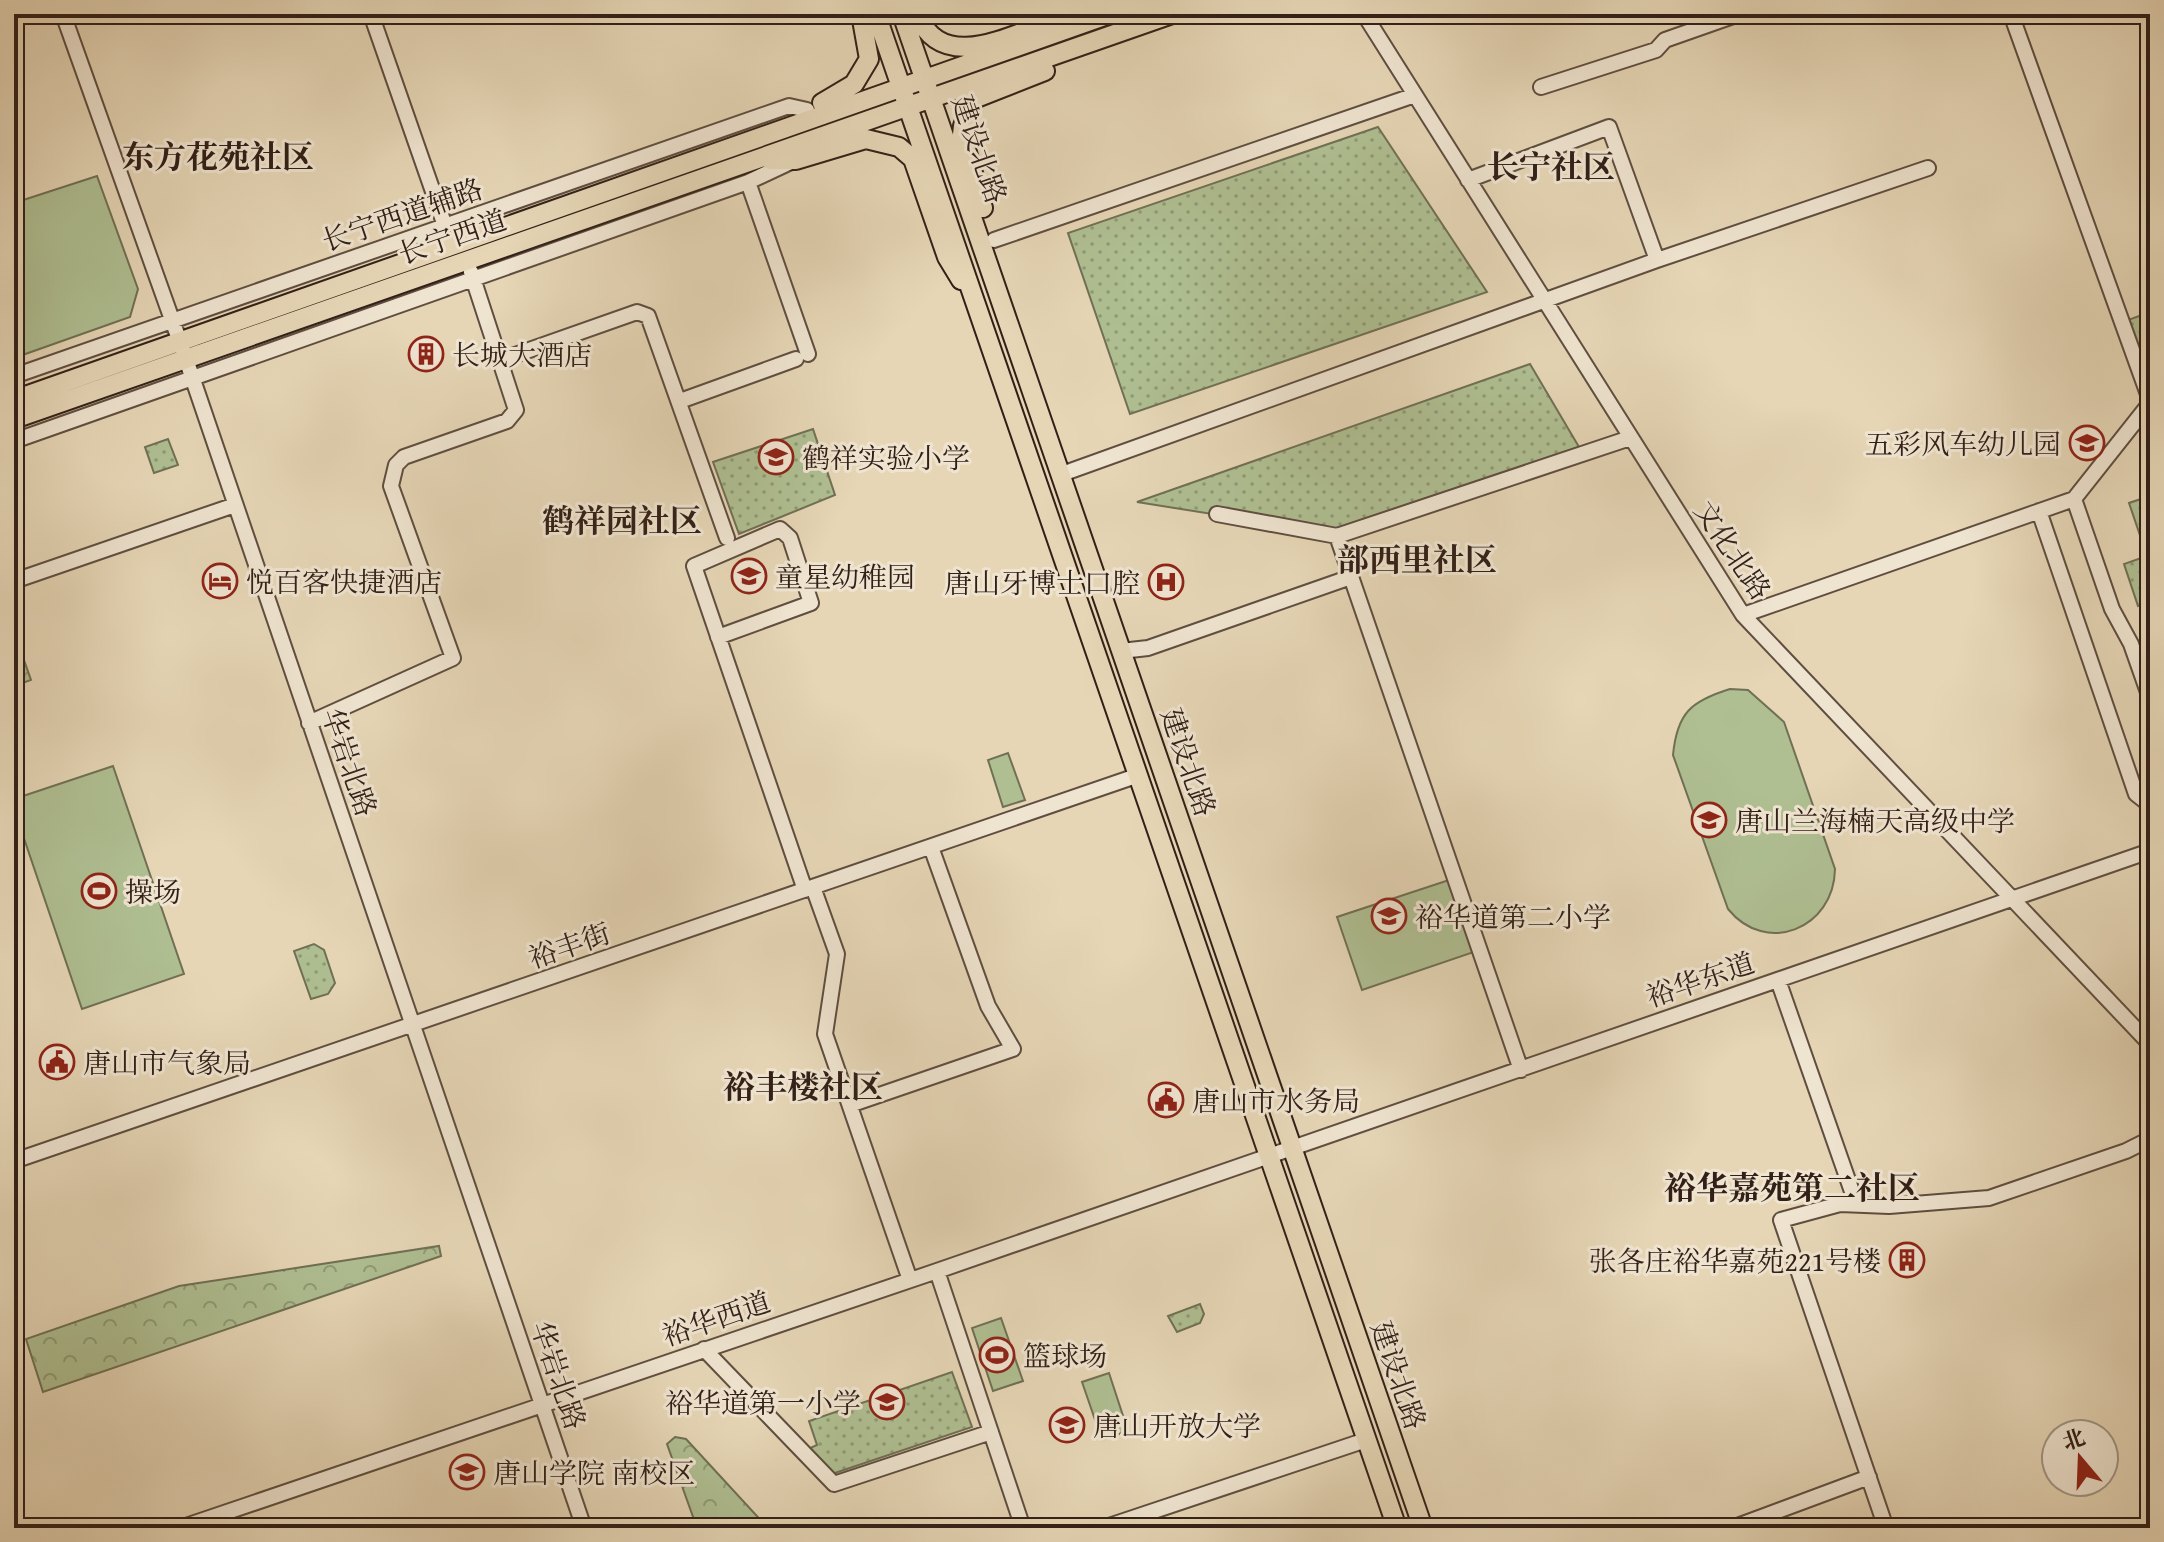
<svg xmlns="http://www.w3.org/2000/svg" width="2164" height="1542" viewBox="0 0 2164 1542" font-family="'Gentium Book Plus','Noto Serif SC',serif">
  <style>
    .grass { fill: #afbf92; stroke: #707055; stroke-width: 2 }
    .forest { fill: url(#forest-crowns); stroke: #707055; stroke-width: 2 }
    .park { fill: url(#park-dots); stroke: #707055; stroke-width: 2 }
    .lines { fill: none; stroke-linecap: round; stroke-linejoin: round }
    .minor-casing { stroke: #5f4e40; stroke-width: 18 }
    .major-casing { stroke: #322018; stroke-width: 22 }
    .minor { stroke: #efe4d0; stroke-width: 14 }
    .major { stroke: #e6d6b6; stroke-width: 18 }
    .labels { text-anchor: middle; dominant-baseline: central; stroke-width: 6; stroke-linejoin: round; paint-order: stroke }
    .street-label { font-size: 28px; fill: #322018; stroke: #efe4d0 }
    .poi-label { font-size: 28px; fill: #322018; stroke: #efe4d0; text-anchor: start }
    .quarter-label { font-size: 32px; font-weight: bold; fill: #322018; stroke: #efe4d0 }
  </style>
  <defs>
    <pattern id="forest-crowns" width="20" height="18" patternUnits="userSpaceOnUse" patternTransform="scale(2)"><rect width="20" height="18" fill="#afbf92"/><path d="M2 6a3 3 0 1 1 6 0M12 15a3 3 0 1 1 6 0" fill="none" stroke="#8f9b76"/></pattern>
    <pattern id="park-dots" width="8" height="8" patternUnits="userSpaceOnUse" patternTransform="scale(2)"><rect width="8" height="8" fill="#afbf92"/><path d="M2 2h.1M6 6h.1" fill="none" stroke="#8f9b76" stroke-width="1.8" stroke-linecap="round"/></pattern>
  </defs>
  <rect width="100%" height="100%" fill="#e6d6b6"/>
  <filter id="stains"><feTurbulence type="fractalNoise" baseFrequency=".0025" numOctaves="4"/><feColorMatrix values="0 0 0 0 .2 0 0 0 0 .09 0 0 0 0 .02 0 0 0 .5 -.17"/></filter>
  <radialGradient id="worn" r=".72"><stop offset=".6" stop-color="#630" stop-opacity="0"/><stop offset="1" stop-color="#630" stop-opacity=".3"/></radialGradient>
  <path class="grass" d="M97,176L138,289L130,317L14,358V203Z
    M1730,689L1748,690L1784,722L1835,869C1834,929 1766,956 1728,909L1673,755C1677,713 1691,701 1730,689Z
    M1008,753L1025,800L1003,807L988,760Z
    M113,766L184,974L82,1009L14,809V799Z
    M1449,880L1474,952L1362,990L1337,917Z
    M1001,1318L1023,1381L993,1391L972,1328Z
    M1109,1373L1128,1431L1102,1440L1082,1382Z"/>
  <path class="forest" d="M14,632L31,680L14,686Z
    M439,1246L441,1256L43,1392L26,1339L179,1286Z
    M675,1437L686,1439L768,1528H697L667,1444Z"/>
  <path class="park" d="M1378,127L1487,292L1130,414L1068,233Z
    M2150,312V385L2128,320Z
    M1530,364L1579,447L1325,532L1137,502Z
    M813,429L835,495L739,534L713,462Z
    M168,439L178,465L154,473L145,447Z
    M2150,496V602L2138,606L2124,564L2147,556L2129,503Z
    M314,944L324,950L335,983L328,994L311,999L294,951Z
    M1200,1304L1204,1314L1200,1323L1177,1332L1168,1316Z
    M952,1372L972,1427L832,1474L808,1449L817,1445L809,1421Z"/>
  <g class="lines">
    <g class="minor-casing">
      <path id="minor" d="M63,14L186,359L584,1528
        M371,14L445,226
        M1364,14L1743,615L2150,1044
        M2011,14L2150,400
        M1541,87L1656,50L1665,40L1739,14
        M1468,180L1609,127L1657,260
        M748,182L808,354
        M994,240L1415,95
        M501,360L637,312L648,316L727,538
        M14,376L789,106L807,110
        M680,401L796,359
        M14,441L748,182L793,161
        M1062,474L1657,260L1928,168
        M2074,499L2112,609L2131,644L2150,698
        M2039,511L2136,794L2150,805
        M1217,514L1337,536
        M14,581L235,505
        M1743,615L2074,499L2150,403
        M718,637L811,603L790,538L780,529L694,566L805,890
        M1121,651L1148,648L1351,577
        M309,723L453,658L391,486L396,465L404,457L507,421L516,410L471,272
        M813,887L837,954L825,1034L910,1280
        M1778,980L1856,1203
        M1521,1070L1337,536L1630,438
        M850,1105L1013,1049L988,1006L931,847
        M14,1161L1139,775
        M937,1271L1023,1528
        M704,1349L834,1484L991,1432
        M180,1528L937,1271L2150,851
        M1103,1528L1366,1440
        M1732,1528L1869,1477
        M1886,1528L1781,1220L1840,1204L1889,1206L1989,1198L2126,1151L2150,1139"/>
    </g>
    <g class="major-casing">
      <path id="major" d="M876,14L1397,1528
        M902,14L1423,1528
        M917,14C943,76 1011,34 1059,19
        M822,103L854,84L869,59L861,14
        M770,160H796L866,139L899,147L913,159L947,257L961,280
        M983,208L962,135L963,126L974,99L1045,71
        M14,400L1110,14
        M14,419L1172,14"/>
    </g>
    <use href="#minor" class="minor"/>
    <use href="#major" class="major"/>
  </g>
  <defs>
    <g id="building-ring" transform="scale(1.8)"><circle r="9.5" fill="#efe4d0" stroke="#8f2418" stroke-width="1.5"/><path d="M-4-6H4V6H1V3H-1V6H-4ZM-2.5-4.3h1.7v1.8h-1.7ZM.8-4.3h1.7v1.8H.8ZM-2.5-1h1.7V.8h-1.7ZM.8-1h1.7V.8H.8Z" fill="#8f2418"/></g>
    <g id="school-ring" transform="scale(1.8)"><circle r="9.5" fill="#efe4d0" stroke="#8f2418" stroke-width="1.5"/><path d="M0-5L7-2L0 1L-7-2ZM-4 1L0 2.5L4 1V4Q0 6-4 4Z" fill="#8f2418"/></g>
    <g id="hotel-ring" transform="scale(1.8)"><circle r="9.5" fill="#efe4d0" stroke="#8f2418" stroke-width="1.5"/><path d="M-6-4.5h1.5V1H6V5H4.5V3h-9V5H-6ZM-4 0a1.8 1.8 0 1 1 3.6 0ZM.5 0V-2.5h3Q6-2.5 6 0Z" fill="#8f2418"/></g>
    <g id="hospital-ring" transform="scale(1.8)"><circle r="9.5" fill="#efe4d0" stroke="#8f2418" stroke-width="1.5"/><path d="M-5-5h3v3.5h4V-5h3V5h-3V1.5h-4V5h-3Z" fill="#8f2418"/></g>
    <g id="stadium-ring" transform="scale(1.8)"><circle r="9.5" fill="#efe4d0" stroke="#8f2418" stroke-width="1.5"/><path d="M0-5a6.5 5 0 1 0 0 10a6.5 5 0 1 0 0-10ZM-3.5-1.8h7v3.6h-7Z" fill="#8f2418"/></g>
    <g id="civic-ring" transform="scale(1.8)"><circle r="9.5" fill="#efe4d0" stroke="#8f2418" stroke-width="1.5"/><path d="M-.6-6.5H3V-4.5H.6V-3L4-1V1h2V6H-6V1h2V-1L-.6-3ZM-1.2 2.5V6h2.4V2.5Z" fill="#8f2418"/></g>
    <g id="university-ring" transform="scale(1.8)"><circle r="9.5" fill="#efe4d0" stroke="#8f2418" stroke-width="1.5"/><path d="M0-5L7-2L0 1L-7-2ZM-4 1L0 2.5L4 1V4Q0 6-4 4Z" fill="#8f2418"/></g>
  </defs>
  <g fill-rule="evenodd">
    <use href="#building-ring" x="426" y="354"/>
    <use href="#school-ring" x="2087" y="443"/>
    <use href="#school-ring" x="776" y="457"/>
    <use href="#school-ring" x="749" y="576"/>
    <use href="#hotel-ring" x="220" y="581"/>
    <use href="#hospital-ring" x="1166" y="582"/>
    <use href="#school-ring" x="1709" y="820"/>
    <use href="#stadium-ring" x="99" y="891"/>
    <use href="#school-ring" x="1389" y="916"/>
    <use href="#civic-ring" x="57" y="1062"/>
    <use href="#civic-ring" x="1166" y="1100"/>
    <use href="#building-ring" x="1907" y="1260"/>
    <use href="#stadium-ring" x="997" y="1355"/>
    <use href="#school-ring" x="887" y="1402"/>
    <use href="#university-ring" x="1067" y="1425"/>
    <use href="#university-ring" x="467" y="1472"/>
  </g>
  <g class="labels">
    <g class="street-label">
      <text transform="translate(980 149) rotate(71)">建设北路</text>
      <text transform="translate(402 214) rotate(-19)">长宁西道辅路</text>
      <text transform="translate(452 236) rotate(-19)">长宁西道</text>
      <text transform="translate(1733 550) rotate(56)">文化北路</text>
      <text transform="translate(350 762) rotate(71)">华岩北路</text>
      <text transform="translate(1189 762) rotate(71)">建设北路</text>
      <text transform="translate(569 945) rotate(-19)">裕丰街</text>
      <text transform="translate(1700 979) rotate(-19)">裕华东道</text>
      <text transform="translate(716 1318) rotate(-19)">裕华西道</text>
      <text transform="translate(559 1375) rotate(71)">华岩北路</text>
      <text transform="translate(1399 1375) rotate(71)">建设北路</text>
    </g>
    <g class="poi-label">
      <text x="452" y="354">长城大酒店</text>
      <text x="2061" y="443" text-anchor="end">五彩风车幼儿园</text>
      <text x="802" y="457">鹤祥实验小学</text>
      <text x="775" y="576">童星幼稚园</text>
      <text x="246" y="581">悦百客快捷酒店</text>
      <text x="1140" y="582" text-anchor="end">唐山牙博士口腔</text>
      <text x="1735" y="820">唐山兰海楠天高级中学</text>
      <text x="125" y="891">操场</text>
      <text x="1415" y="916">裕华道第二小学</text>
      <text x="83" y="1062">唐山市气象局</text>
      <text x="1192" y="1100">唐山市水务局</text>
      <text x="1881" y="1260" text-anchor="end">张各庄裕华嘉苑221号楼</text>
      <text x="1023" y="1355">篮球场</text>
      <text x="861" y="1402" text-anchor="end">裕华道第一小学</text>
      <text x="1093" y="1425">唐山开放大学</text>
      <text x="493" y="1472">唐山学院 南校区</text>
    </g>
    <g class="quarter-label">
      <text x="218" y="156">东方花苑社区</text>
      <text x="1551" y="166">长宁社区</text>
      <text x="622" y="520">鹤祥园社区</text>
      <text x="1417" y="559">部西里社区</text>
      <text x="803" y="1086">裕丰楼社区</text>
      <text x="1792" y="1187">裕华嘉苑第二社区</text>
    </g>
  </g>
  <rect width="2164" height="1542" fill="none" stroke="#e6d6b6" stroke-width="48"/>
  <rect x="16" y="16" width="2132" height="1510" fill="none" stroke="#322018" stroke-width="4"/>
  <rect x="24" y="24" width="2116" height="1494" fill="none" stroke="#322018" stroke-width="2"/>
  <g transform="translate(2080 1458) rotate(341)"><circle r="38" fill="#efe4d0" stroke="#a39686" stroke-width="2"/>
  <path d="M0-6L14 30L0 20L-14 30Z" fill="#8f2418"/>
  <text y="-12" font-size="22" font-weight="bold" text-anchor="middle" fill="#322018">北</text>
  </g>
  <rect width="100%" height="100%" filter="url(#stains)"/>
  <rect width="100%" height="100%" fill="url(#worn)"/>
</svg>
